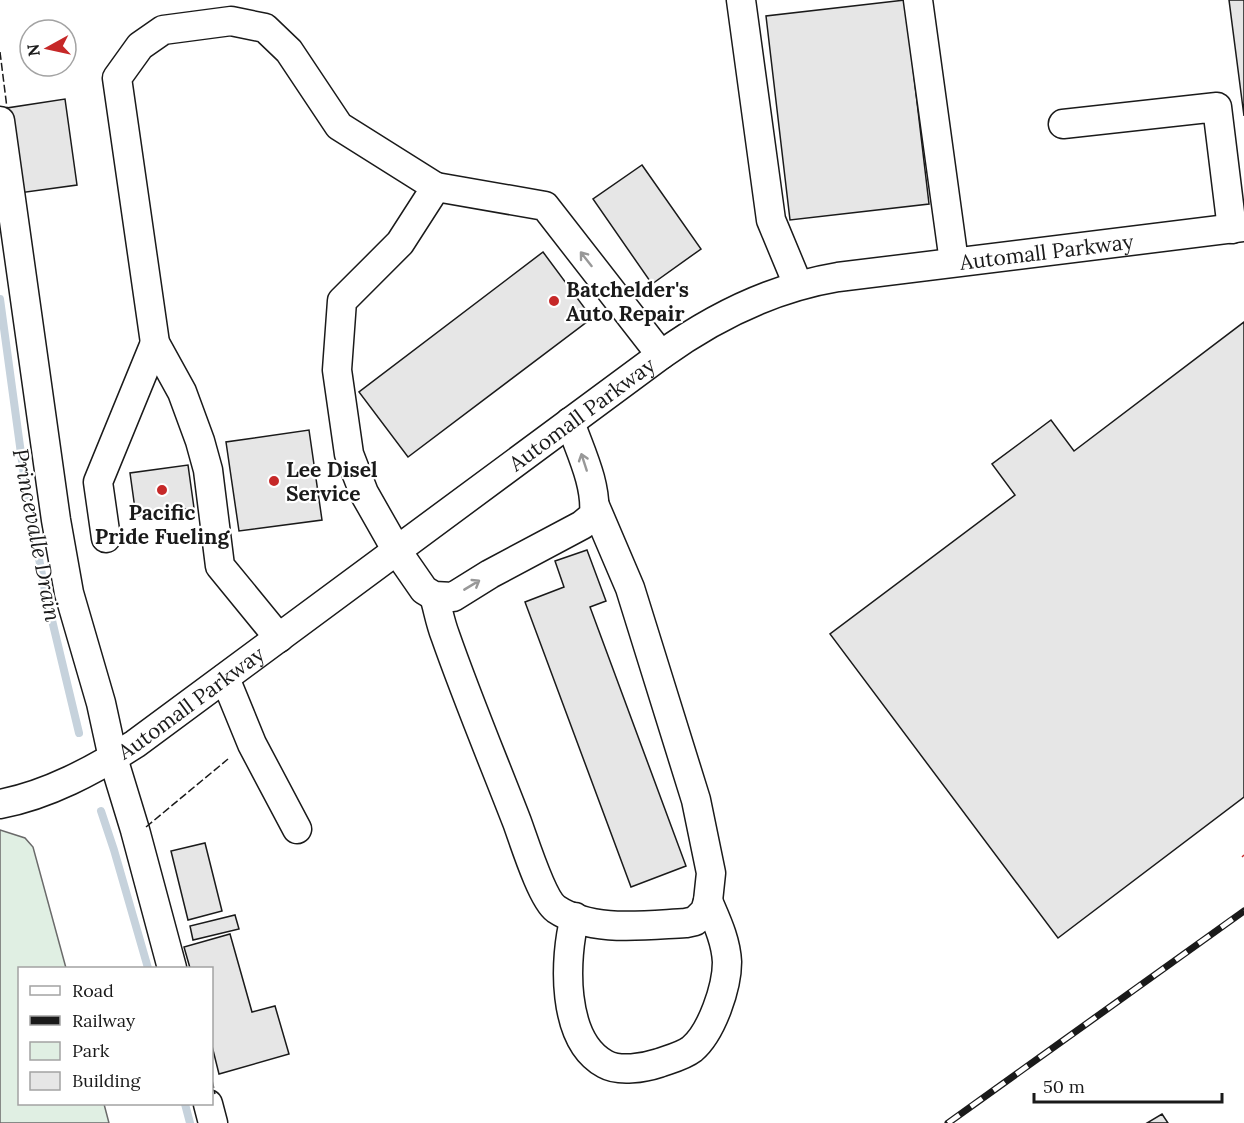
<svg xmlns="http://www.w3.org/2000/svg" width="1244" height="1123" viewBox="0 0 1244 1123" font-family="Lora,serif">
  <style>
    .green { fill: #e0efe3; stroke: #6a6a6a; stroke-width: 1.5 }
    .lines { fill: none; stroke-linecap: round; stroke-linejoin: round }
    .stream { stroke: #c6d2dc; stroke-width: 8 }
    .building { fill: #e6e6e6; stroke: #1a1a1a; stroke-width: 1.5 }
    .minor-casing { stroke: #1a1a1a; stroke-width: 31 }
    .minor { stroke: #fff; stroke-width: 28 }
    .rail-casing { stroke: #1a1a1a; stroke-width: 7 }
    .rail { stroke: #fff; stroke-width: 4.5; stroke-dasharray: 14; stroke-linecap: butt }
    .fence { stroke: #1a1a1a; stroke-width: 1.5; stroke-dasharray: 8 3; stroke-linecap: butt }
    .power { stroke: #c62828; stroke-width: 1.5; stroke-dasharray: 21 4.5 3 4.5; stroke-linecap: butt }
    .oneway { stroke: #989898 }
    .poi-dot { fill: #c62828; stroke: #fff; stroke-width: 2 }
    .labels { text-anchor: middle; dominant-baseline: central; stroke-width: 4.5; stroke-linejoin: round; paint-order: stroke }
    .street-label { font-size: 21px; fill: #1a1a1a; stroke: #fff }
    .poi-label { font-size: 21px; font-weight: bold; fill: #1a1a1a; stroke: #fff; text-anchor: start }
    .water-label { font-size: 22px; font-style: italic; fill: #1a1a1a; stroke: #fff }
  </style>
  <rect width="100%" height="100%" fill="#fff"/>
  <path class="green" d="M0,830L25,838L33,847L66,968H20V1104H104L109,1123H0Z"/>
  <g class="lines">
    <path class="stream" d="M0,299L25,483L45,591L79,733
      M101,811L114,850L148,968
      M185,1104L190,1123"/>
  </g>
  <path class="building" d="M905,0L929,204L790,220L766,16Z
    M1229,0H1244V116Z
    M65,99L77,185L19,193L7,108Z
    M642,165L701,249L652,284L593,199Z
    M543,252L592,318L408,457L359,392Z
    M1244,322V797L1058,938L830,634L1015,495L992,464L1051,420L1074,451Z
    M309,430L322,520L239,531L226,442Z
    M188,465L194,508L136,516L130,473Z
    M587,550L606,601L590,607L686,866L631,887L525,602L564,587L555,561Z
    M205,843L222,911L188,920L171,851Z
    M235,915L239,929L193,940L190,926Z
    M230,934L252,1012L275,1006L289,1054L219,1074L212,1046V968H190L184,947Z
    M1162,1114L1168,1123H1147Z"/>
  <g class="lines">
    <g class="minor-casing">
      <g id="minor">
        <path d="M741,0L771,220L798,285"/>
        <path d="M918,0L954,262"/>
        <path d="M0,121L56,520L69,593L101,703L113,758L135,830L172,968"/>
        <path d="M1063,124L1217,107L1232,229"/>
        <path d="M436,187L545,206L661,355"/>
        <path d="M106,538L98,482L155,343"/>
        <path d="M434,596C438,609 440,622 445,635C467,698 493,760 517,822C524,841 542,899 556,909C592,933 645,925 686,923L695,921L705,911L708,901L711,873L696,800L630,588L595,506"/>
        <path d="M279,638L220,566L208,470L200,441L182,392L155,343L117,78L140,46L163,30L231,21L265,28L289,51L339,126L436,187L400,243L342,301L337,370L349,454L364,493L397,551L424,590L434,596L453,597L490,574L582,525L594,515C597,484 580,451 570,422"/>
        <path d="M225,678L252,744L297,829"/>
        <path id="s1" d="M0,804C48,795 94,770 135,744L661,355C715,316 772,288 838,277L1244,227"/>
        <path d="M575,917C564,958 561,1040 605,1064C619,1072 644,1068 659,1063C670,1059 683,1056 692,1049C712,1032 727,987 727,962C726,940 716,920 708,901"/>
        <path d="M208,1104L213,1123"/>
      </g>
    </g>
    <use href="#minor" class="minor"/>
    <g class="rail-casing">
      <path id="rail" d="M948,1123L1244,911"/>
    </g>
    <use href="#rail" class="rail"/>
    <path class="fence" d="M0,52L7,108
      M146,827L228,759
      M212,1080L215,1094"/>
    <path class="power" d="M1242,857L1244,855"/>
  </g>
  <defs><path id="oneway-shaft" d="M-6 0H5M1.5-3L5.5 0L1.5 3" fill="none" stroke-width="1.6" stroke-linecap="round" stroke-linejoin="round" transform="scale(1.5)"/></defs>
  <g class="oneway">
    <use href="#oneway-shaft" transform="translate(586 259) rotate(-128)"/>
    <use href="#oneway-shaft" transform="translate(584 462) rotate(-108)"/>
    <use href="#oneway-shaft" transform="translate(472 585) rotate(-31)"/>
  </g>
  <g class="poi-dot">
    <circle cx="554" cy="301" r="6"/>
    <circle cx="274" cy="481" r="6"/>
    <circle cx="162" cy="490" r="6"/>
  </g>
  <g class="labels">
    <g class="street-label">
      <text stroke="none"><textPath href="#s1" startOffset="1208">Automall Parkway</textPath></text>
      <text stroke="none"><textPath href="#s1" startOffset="704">Automall Parkway</textPath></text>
      <text stroke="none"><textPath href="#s1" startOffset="218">Automall Parkway</textPath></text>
    </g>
    <g class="poi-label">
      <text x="566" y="289">Batchelder's<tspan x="566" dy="24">Auto Repair</tspan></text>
      <text x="286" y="469">Lee Disel<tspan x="286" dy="24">Service</tspan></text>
      <text x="162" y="512" text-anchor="middle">Pacific<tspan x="162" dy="24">Pride Fueling</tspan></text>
    </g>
    <g class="water-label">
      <text transform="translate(37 535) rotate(79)">Princevalle Drain</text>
    </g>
  </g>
  <rect x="18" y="967" width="195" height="138" fill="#ffffff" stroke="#a3a3a3" stroke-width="1.5"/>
  <rect x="30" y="986" width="30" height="9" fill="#ffffff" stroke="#a3a3a3" stroke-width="1.5"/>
  <text x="72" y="997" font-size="18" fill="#1a1a1a">Road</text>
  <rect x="30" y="1016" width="30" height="9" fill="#1a1a1a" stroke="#a3a3a3" stroke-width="1.5"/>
  <text x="72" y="1027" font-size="18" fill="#1a1a1a">Railway</text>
  <rect x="30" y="1042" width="30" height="18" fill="#e0efe3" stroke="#a3a3a3" stroke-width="1.5"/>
  <text x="72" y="1057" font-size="18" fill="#1a1a1a">Park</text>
  <rect x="30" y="1072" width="30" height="18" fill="#e6e6e6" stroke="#a3a3a3" stroke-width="1.5"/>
  <text x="72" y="1087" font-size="18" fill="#1a1a1a">Building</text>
  <g transform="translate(48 48) rotate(262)"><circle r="28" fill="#ffffff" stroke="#a3a3a3" stroke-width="1.5"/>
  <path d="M0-4.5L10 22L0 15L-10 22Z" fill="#c62828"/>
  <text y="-9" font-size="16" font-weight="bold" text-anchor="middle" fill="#1a1a1a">N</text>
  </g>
  <path d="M1034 1093v9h188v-9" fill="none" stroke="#1a1a1a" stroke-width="3"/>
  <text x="1043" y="1093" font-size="18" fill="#1a1a1a" stroke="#ffffff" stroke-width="4.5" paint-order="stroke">50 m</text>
</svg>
